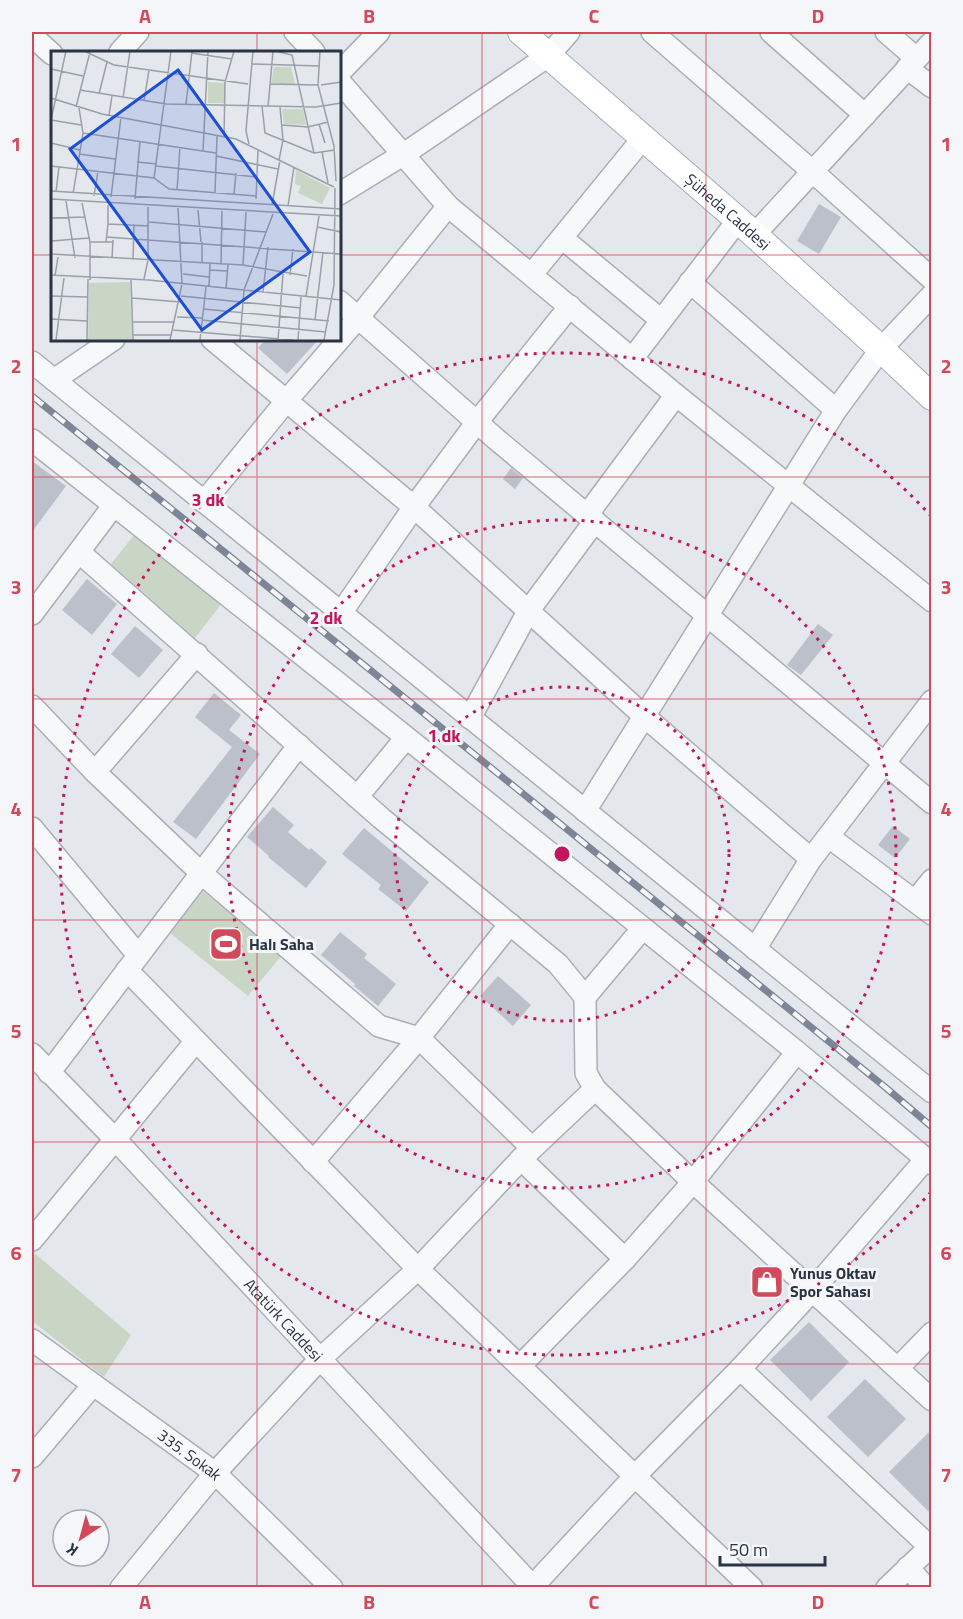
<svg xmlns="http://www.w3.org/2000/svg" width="963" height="1619" viewBox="0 0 963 1619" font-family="'Titillium Web',sans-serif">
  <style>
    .green { fill: #c9d6c5 }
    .building { fill: #bbc0ca }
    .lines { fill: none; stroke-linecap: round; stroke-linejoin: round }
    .minor-casing { stroke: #a9aeb7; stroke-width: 24 }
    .major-casing { stroke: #a3abb8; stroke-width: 28 }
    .minor { stroke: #f7f8fa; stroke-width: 21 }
    .major { stroke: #fff; stroke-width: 26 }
    .rail-casing { stroke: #7d8696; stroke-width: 7 }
    .rail { stroke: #f4f6f9; stroke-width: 4.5; stroke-dasharray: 14; stroke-linecap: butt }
    .grid { fill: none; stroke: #d1495b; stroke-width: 1.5; stroke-opacity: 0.55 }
    .ring { fill: none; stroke: #c2185b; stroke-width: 3; stroke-dasharray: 3 6 }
    .labels { text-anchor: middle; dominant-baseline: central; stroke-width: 6; stroke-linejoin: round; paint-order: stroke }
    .street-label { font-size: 16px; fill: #2b3445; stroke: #f4f6f9 }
    .poi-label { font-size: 16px; font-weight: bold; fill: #2b3445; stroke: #f4f6f9; text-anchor: start }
    .inset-road { fill: none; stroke: #9a9fa9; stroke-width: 1.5 }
    .view { fill: #1d4ed8; fill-opacity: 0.15; stroke: #1d4ed8; stroke-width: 3 }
    .inset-edge { fill: none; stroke: #2b3445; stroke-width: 3 }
    .centre { fill: #c2185b; stroke: #f4f6f9; stroke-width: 3 }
    .ring-label { font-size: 18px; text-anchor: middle; font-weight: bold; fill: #c2185b; stroke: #f4f6f9; stroke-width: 6; stroke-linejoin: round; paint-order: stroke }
    .neatline { fill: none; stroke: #d1495b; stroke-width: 2 }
    .grid-label { font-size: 20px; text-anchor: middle; font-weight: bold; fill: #d1495b }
  </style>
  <rect width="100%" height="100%" fill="#e4e7ec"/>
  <path class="green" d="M138,530L226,598L195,638L111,564Z
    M203,891L282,955L248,996L170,933Z
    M32,1251L131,1335L104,1377L32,1321Z"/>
  <path class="building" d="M819,204L841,217L819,254L797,241Z
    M266,339H319L287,374L258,348Z
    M32,461L66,486L32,532Z
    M511,468L523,478L515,489L503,479Z
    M87,579L117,604L92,635L62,610Z
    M818,624L833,635L801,675L787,665Z
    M135,626L163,650L139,678L111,654Z
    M214,693L241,715L229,730L260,754L196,839L173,822L232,747L195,717Z
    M273,807L294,825L288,832L309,850L311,848L327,862L306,888L268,857L269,856L247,837Z
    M893,826L910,839L895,858L878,845Z
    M364,828L429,882L406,911L378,889L381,885L342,854Z
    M340,932L367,954L364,958L396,984L378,1006L354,986L355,984L321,955Z
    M498,976L531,1005L513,1026L480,996Z
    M809,1322L849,1362L811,1401L770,1360Z
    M865,1379L906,1419L868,1457L827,1417Z
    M932,1429V1515L889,1472Z"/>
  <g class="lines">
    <g class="minor-casing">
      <g id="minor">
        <path d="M295,32L314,52"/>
        <path d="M652,32L812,171L932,279"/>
        <path d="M771,32L865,115"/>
        <path d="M886,32L916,58"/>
        <path d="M32,36L52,54"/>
        <path d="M120,52L138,32"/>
        <path d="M907,68L932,87"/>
        <path d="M339,73L379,32"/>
        <path d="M339,81L448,206L676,395L932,601"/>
        <path d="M339,194L404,154L548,56L569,32"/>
        <path d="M754,235L932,42"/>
        <path d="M562,238L661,320"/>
        <path d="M532,274L644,137"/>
        <path d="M690,282L836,410"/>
        <path d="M339,301L496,439L932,803"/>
        <path d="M212,339L414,507L644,716L811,859"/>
        <path d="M632,359L738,220"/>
        <path d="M32,362L932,1092"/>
        <path d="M54,380L114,339"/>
        <path d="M32,440L402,734L797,1052L932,1164"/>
        <path d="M204,502L287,400L358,318L448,206"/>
        <path d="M587,515L676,395"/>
        <path d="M79,552L381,818L558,964L585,997L586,1073L595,1089L693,1182L932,1400"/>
        <path d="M341,613L414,507L477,422L570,306"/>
        <path d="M32,614L114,505"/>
        <path d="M32,706L95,772L201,873L379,1026L419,1038L532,1148"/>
        <path d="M470,718L529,610L595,521"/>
        <path d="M95,772L197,654"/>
        <path d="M357,797L406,738"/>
        <path d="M585,811L836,410L881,349L932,295"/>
        <path d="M32,828L138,955"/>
        <path d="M829,837L932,914"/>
        <path d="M915,901L932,880"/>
        <path d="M755,949L811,859L932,701"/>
        <path d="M127,970L418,1269L752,1588"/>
        <path d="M585,997L643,928"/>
        <path id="s1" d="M32,1054L114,1138L534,1588"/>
        <path d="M49,1073L299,745"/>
        <path d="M521,1159L625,1259"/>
        <path d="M313,1162L419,1038L510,924"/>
        <path d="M32,1240L196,1041"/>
        <path id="s2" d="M32,1340L215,1473L332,1588"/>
        <path d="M520,1366L625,1259L693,1182L797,1052"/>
        <path d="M898,1368L932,1333"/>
        <path d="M740,1369L930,1547"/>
        <path d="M32,1457L93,1385"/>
        <path d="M908,1567L926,1588"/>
        <path d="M533,1586L635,1476L740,1369L812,1291L926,1159"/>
        <path d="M121,1588L215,1473L320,1359L418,1269L521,1159L595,1089"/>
        <path d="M887,1588L932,1545"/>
      </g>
    </g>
    <g class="major-casing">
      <g id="major">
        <path id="s3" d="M521,32L738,220L881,349L932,397"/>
      </g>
    </g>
    <use href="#minor" class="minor"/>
    <use href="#major" class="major"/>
    <g class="rail-casing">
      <path id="rail" d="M32,396L885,1087L932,1127"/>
    </g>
    <use href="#rail" class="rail"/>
  </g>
  <path class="grid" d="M257,32V52M482,32V1588M706,32V1588M32,255H52M339,255H932M257,339V1588M32,477H932M32,699H932M32,920H932M32,1142H932M32,1364H932"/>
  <g class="ring">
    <circle cx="562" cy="854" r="167"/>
    <circle cx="562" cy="854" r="334"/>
    <path d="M931 1192A501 501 0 1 1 931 516"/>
  </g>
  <defs>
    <g id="stadium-square" transform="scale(1.725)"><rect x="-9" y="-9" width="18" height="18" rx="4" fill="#d1495b" stroke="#f4f6f9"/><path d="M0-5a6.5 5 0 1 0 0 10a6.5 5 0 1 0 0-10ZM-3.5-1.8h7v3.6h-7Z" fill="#fff"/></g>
    <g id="shop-square" transform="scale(1.725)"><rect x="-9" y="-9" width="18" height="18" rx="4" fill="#d1495b" stroke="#f4f6f9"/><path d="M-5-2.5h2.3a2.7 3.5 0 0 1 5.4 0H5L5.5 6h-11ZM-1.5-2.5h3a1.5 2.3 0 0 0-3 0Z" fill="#fff"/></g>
  </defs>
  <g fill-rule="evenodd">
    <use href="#stadium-square" x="226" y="944"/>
    <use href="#shop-square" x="767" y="1282"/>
  </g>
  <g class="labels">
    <g class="street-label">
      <text stroke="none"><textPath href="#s3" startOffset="274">Şüheda Caddesi</textPath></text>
      <text stroke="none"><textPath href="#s1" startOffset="366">Atatürk Caddesi</textPath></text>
      <text stroke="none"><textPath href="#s2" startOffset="195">335. Sokak</textPath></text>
    </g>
    <g class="poi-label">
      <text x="249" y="944">Halı Saha</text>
      <text x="790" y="1273">Yunus Oktav<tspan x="790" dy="18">Spor Sahası</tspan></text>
    </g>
  </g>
  <g transform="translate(51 51)">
    <rect width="290" height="290" fill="#e4e7ec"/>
    <path d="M223,16H240L244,33L220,34ZM157,31L174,32V52H157ZM231,58H252L255,74L233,73ZM245,119L279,137L271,153L247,142L250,135L244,133ZM79,231L81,289H37L38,232Z" fill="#c9d6c5"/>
    <path class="inset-road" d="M33,0L63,14L197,33M224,0L241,4L263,102M269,0L267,34L283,95L285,130M140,2L181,8M200,13L269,15M0,18L32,25M219,33L267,34M270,34L290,31M29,39L115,53L265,56L290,52M48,43L56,11M0,47L51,63L185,88L283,136M72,47L79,0M93,50L98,19M135,53L141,0M211,55L214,82L263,102L284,99M25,56L39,1M217,56L222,0M58,64L61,45M0,69L30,74M0,69L15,0M268,73L274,92M231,74L257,76L277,71M32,82L165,102M173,86L174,31L183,0M0,92L29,99M198,93L195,80L202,0M152,100L157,0M271,101L277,132M28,103L64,108M165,105L227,118M228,109L232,89L229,56M86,111L106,113M0,115L103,127L118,138L205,145M105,115L205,126M103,127L120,0M126,139L129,96M0,140L290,158M5,141L8,116M164,142L166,85M22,143L32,82L28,57M183,143L185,122M43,145L47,120M60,146L70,66M0,148L290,165M84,148L89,90M205,148L207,98M15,150L24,207M31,152L39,191V229M221,154L229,109M237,155L243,116M147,159L150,191M0,167L34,166M98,171L215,181M57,173V154M266,176L290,181M55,186L290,203M0,190L38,187M39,191H62M55,191L57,173L98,175M0,203L192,214L256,225M61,208L62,189M82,209L83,174M151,212V191M170,213L171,160M192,214L195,161M158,219L176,220M132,223L158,226M0,224L98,229L290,249M239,224L242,198M4,225L7,206M80,228L82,289M93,228L97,209V156M158,236L159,212M175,238L177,213M212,241L217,196M0,245L37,246M130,245L250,257M255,245L268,165M81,247L129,251M152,258L278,270M126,266L151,267M0,268L36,270M151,269L275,281M264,269L272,201M82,271H124M122,279L242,289M82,284H121M5,289L13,227M36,289L37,228M119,289L131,233L127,157M149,289L155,236M189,289L193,239L222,163M227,289L232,223M247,289L250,245M273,289L283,234L284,137"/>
    <path class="view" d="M127,19L259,201L151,279L19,98Z"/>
    <rect width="290" height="290" class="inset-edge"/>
  </g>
  <circle cx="562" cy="854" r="9" class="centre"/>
  <g class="ring-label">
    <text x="208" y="506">3 dk</text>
    <text x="326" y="624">2 dk</text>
    <text x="444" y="742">1 dk</text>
  </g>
  <rect width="963" height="1619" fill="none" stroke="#f4f6f9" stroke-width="66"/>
  <g transform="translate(81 1538) rotate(216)"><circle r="28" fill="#f4f6f9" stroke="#a4a8b1" stroke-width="1.5"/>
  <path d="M0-4.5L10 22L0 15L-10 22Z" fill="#d1495b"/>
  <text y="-9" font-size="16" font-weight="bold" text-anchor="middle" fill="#2b3445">K</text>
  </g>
  <path d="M720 1556v9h105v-9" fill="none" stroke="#2b3445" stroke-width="3"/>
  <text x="729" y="1556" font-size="18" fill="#2b3445" stroke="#f4f6f9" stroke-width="4.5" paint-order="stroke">50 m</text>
  <rect x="33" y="33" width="897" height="1553" class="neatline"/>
  <g class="grid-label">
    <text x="145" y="23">A</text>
    <text x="369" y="23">B</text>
    <text x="594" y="23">C</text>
    <text x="818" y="23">D</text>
    <text x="16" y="151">1</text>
    <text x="946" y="151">1</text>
    <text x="16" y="373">2</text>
    <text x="946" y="373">2</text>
    <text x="16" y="594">3</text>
    <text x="946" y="594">3</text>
    <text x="16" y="816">4</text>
    <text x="946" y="816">4</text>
    <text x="16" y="1038">5</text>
    <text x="946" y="1038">5</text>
    <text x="16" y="1260">6</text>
    <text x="946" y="1260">6</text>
    <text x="16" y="1482">7</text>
    <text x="946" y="1482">7</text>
    <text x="145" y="1609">A</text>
    <text x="369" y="1609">B</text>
    <text x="594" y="1609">C</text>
    <text x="818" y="1609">D</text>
  </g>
</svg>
